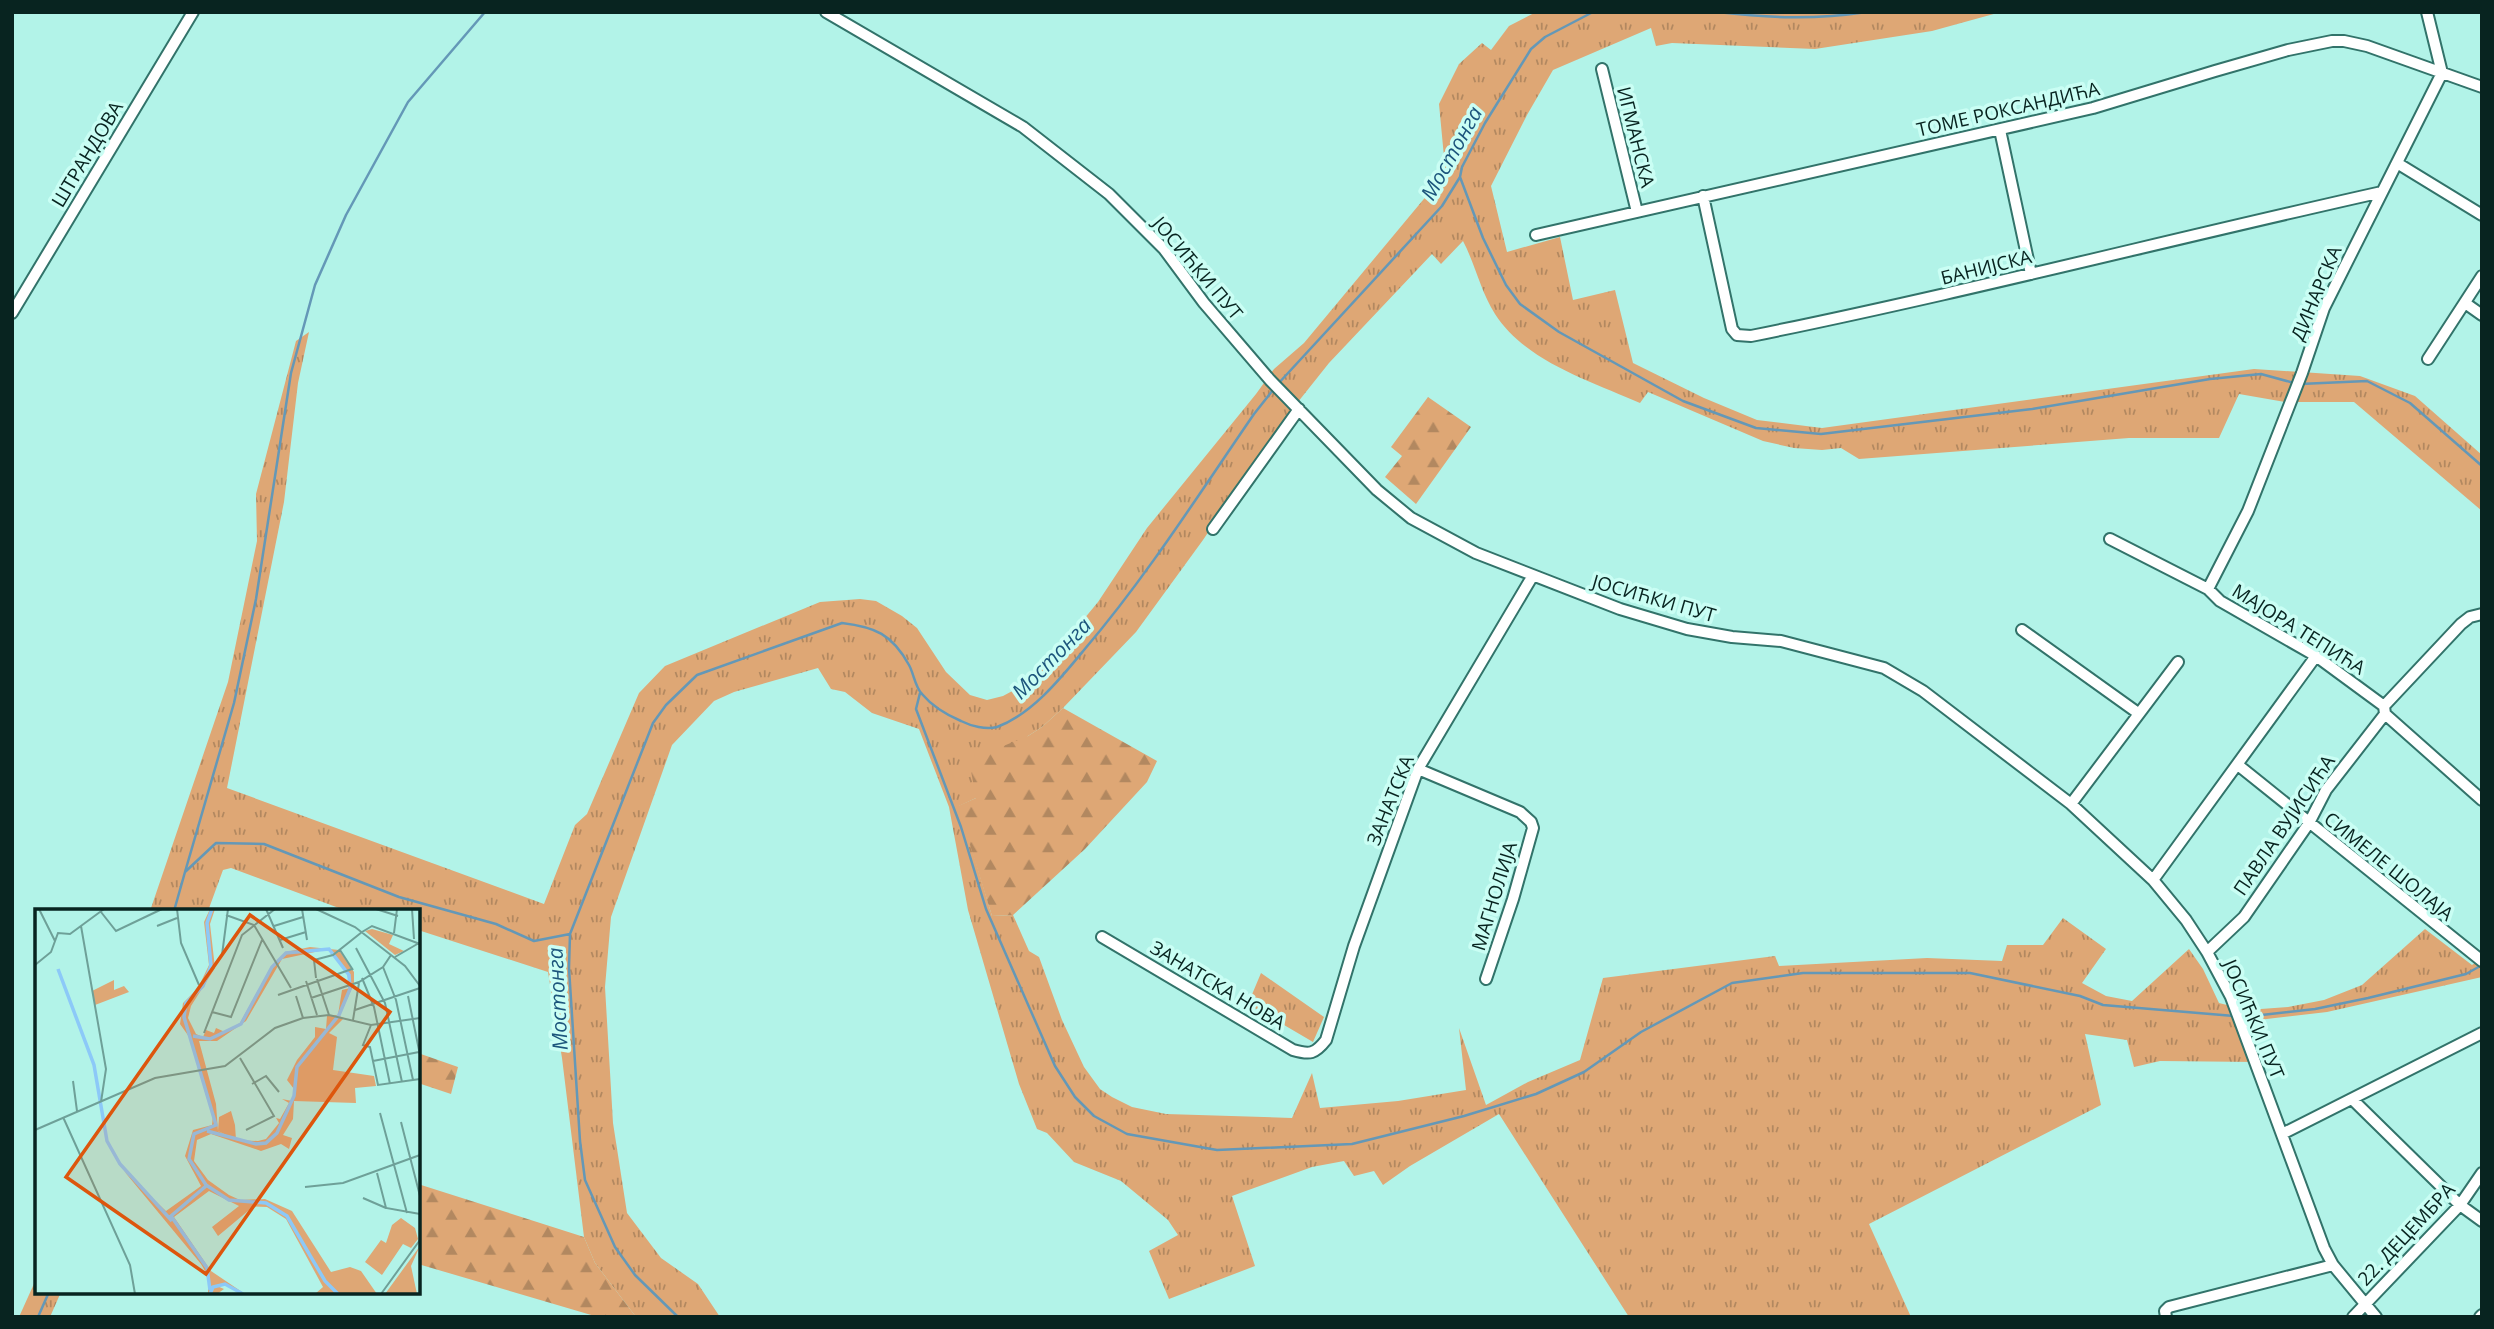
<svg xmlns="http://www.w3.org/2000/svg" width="2494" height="1329" viewBox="0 0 2494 1329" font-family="'Open Sans',sans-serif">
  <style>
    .grass { fill: url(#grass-tufts) }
    .forest { fill: url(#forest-firs) }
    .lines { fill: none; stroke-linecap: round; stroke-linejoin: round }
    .stream { stroke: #6498b7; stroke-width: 2.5 }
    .minor-casing { stroke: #32736a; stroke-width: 14 }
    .minor { stroke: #fff; stroke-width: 10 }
    .labels { text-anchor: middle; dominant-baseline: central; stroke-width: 7; stroke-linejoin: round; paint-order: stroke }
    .street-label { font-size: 19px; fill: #082420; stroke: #cafef4 }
    .water-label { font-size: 21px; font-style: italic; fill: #1c557c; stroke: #cafef4 }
    .inset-river { fill: none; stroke: #8cc9f8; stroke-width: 3.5 }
    .inset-road { fill: none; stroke: #6ea098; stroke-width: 2 }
    .view { fill: #dd560d; fill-opacity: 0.15; stroke: #dd560d; stroke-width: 3.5 }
    .inset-edge { fill: none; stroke: #082420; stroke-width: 3.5 }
  </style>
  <defs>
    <pattern id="grass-tufts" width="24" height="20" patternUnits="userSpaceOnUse" patternTransform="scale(1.75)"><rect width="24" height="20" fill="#dea775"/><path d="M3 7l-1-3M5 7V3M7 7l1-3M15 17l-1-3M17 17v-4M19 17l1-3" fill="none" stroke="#b28860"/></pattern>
    <pattern id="forest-firs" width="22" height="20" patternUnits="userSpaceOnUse" patternTransform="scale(1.75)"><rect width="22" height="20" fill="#dea775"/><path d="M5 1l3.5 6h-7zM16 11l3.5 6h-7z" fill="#b28860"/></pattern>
  </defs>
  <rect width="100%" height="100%" fill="#b2f3e8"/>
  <path class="grass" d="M1536,12H2001L1932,31L1815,49L1672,43L1656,46L1651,28L1553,70L1527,115L1491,186L1507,252L1560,237L1573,300L1615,290L1633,363L1704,398L1757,420L1822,428L2254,369L2360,376L2415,396L2482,455V511L2354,402H2285L2239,394L2219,438H2129L1859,459L1841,448L1822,450L1794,448L1763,441L1648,392L1640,403C1591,381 1526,362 1495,314C1481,292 1475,264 1463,241L1441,264L1432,254L1329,363L1286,417L1203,540L1136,632L1063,708L1042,727L1028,736L976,798L959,806L992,916L1013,915L1029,951L1039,957L1062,1020L1084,1067L1100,1089L1112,1097L1132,1107L1166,1114L1292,1118L1312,1073L1320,1108L1398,1101L1466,1090L1459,1028L1486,1105L1528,1082L1580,1060L1603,978L1775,956L1779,966L1927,958L2002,961L2007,945H2043L2063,918L2106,949L2082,983L2106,996L2132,1001L2189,949L2203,969L2219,1003L2247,1010L2288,1007L2324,1000L2362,985L2425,929L2472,965L2482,958V977L2327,1012L2241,1022L2256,1062L2160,1061L2134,1067L2127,1040L2085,1034L2101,1105L1869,1224L1911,1317H1629L1499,1114L1410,1166L1383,1185L1374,1171L1354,1176L1344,1161L1312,1167L1232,1196L1255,1266L1169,1299L1149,1251L1178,1235L1168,1220L1121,1181L1074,1162L1047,1133L1037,1129L1019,1084L968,910L949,807L919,729L872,713L845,692L831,689L818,668L734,692L714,701L672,745L611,917L605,987L613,1123L627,1213L661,1258L698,1284L720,1317H636L595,1263L584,1237L562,1058L548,972L418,930V911H347L231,868L223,870L208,911H150L228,682L257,541L256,494L296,341L309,332L298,383L284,502L227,788L544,904L575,825L587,814L639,693L665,666L820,602L860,599L876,601L902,616L917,628L946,672L970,695L987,700L1003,696L1016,689L1046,665L1098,602L1147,528L1256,394L1274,369L1304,343L1428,194L1441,170L1444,157L1439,104L1459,64L1482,43L1491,50L1509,26Z
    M1261,973L1324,1017L1313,1042L1248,1004Z
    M37,1277V1292H61L50,1317H19Z"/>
  <path class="forest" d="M1428,397L1471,427L1416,504L1385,477L1402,456L1391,447Z
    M1063,708L1157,761L1147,782L1085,849L1013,915L992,916L958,806L976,798L969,760L1028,736L1042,727Z
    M418,1053L458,1067L451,1094L418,1083Z
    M418,1184L584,1237L595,1263L636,1317H598L418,1264Z"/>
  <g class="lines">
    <path class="stream" d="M1717,12C1770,18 1813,20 1867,12
      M1460,177L1483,238L1506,285L1520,304L1559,332L1683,401L1756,428L1821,434L2032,409L2210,379L2261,374L2294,383
      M2300,384L2367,381L2410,403L2482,466
      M1277,385L1442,206L1460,177L1462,167L1485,123L1531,49L1545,37L1593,12
      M920,693L916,709L961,827L986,909L1055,1066L1075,1097L1094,1116L1127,1134L1217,1150L1352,1144L1464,1116L1536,1094L1584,1072L1641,1032L1732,983L1803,973H1970L2080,996L2103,1005L2234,1016
      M185,872L234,703L256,599L291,373L315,285L346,215L408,102L485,12
      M174,911L185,872L216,843L264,844L399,897L496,924L534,941L570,934
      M2244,1017L2315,1009L2368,998L2466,974L2482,965
      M38,1317L49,1292
      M678,1317L635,1275L615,1247L585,1180L580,1141L569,968L570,934L653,723L666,705L697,675L842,623C875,627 892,634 909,665C914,674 915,687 922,694C932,706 947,715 961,721C971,726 986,730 997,727C1032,714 1061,678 1084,650C1147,576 1199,494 1254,414L1273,390"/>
    <g class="minor-casing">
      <path id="minor" d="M826,12L1023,127L1109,194L1164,249L1204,303L1270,380L1377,490L1411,518L1476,553L1620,609L1687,629L1732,637L1781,641L1884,668L1923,691L2071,804L2153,880L2186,920L2207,952L2231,997L2324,1248L2333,1265L2376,1317
        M1602,69L1637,212
        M2000,130L2031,274
        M2397,163L2482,215
        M1703,196L1732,329L1737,335L1751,336C1963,293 2171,239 2382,192
        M1536,235L2093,108L2215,71L2288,50L2332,41H2344L2367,46L2482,87
        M2465,303L2482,315
        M12,313L193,12
        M2428,359L2482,276
        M1213,529L1299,409
        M2110,539L2208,589L2220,601L2316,656L2384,706L2385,714L2482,800
        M2208,589L2248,511L2302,373L2324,308L2442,73L2427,12
        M2022,630L2138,713
        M2384,706L2461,624L2470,617L2482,614
        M2238,765L2482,961
        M1418,769L1520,812L1531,822L1533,828L1513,899L1486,979
        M2071,804L2178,662
        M2153,880L2316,656
        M1102,937L1293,1050C1310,1055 1315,1054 1326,1040L1354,946L1418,769L1532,577
        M2207,952L2244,917L2309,823L2326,790L2385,714
        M2353,1100L2460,1205L2482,1221
        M2282,1134L2482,1033
        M2166,1317L2165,1311L2169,1307L2333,1265
        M2353,1317L2460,1205L2482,1173
        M2480,1317L2482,1315"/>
    </g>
    <use href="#minor" class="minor"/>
  </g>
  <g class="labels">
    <g class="street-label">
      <text transform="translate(2008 109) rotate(-13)">ТОМЕ РОКСАНДИЋА</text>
      <text transform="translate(1636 137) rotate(76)">ИГМАНСКА</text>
      <text transform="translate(87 154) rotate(-59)">ШТРАНДОВА</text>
      <text transform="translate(1986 267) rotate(-14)">БАНИЈСКА</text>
      <text transform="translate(1198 268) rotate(50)">ЈОСИЋКИ ПУТ</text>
      <text transform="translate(2316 293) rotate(-67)">ДИНАРСКА</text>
      <text transform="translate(1654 598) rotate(16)">ЈОСИЋКИ ПУТ</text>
      <text transform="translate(2299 629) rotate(32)">МАЈОРА ТЕПИЋА</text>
      <text transform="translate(1390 800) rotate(-68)">ЗАНАТСКА</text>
      <text transform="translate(2284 825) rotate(-56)">ПАВЛА ВУЈИСИЋА</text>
      <text transform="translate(2389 866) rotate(39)">СИМЕЛЕ ШОЛАЈА</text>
      <text transform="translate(1494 896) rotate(-73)">МАГНОЛИЈА</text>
      <text transform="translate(1218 985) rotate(31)">ЗАНАТСКА НОВА</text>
      <text transform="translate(2254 1019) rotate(67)">ЈОСИЋКИ ПУТ</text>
      <text transform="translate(2406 1234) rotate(-47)">22. ДЕЦЕМБРА</text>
    </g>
    <g class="water-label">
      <text transform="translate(1451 153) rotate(-61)">Мостонга</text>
      <text transform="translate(1051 658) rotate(-46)">Мостонга</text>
      <text transform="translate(557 999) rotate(-93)">Мостонга</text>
    </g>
  </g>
  <g transform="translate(35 909)">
    <rect width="385" height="385" fill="#b2f3e8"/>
    <path d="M175,0H180L175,15L180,59L156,97L153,109L161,125L168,128L171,121L179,124L181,119L190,123L205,114L236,58L251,43L275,38L304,41L319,63V75L304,107L309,109L294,124L302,128L298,161L339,167L341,177L320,179L321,194L259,192L258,210L248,226L257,229L254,240L246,235L226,242L176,225L162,231L159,252L173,271L194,286L205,291L230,290L257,302L296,363L315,358L326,362L342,385H280L288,378L251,310L232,298L204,297L174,282L139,308L176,362L210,385L190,375L182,377L189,380L182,385H173V367L166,355L89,262L131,302L166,277L150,247L158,221L177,216L178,207L157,132L145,115L148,94L163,79L174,56L169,13ZM294,40L312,64L315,79L307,81L303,106L292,107L291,120L280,118V128L262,151L252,171L259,180L257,192L247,190L254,194L245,210L241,209L244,214L231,230L223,232L200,231L183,222L181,195L164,132H182L211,112L247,50ZM385,337L376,357L382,385H350Z" fill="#dea775" fill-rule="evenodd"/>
    <path d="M79,71V81L89,77L94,83L60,96L57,82ZM196,202L200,216L201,231L183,222L184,208ZM204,297H219L183,327L177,318Z" fill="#dea775"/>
    <path d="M337,20L358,26L354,35L369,42L360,46L330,22Z" fill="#dea775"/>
    <path d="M366,309L380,319L383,330L376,339L368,335L347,366L330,353L346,331L351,334L357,316Z" fill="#dea775"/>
    <path class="inset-river" d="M177,0L172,14L176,57L168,77L151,94L149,108L181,216L159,225L154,250L171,276L194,291L231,294L252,307L290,372L303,385M23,60L59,156L72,232L85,255L137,312M158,127L175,130L206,115L237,58L251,44L294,40L314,66L315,80L304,106L262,158L259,187L242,224L231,234L221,235L172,222M171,277L136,307L172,359L175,381M175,385L178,378L190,375L208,385"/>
    <path class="inset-road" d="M4,0L20,32M142,0L146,34L164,76M231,0L248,39M267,0L272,31M281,0L320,18L370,57L385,77M341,0L363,7M377,0L379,30M66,3L81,22L127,0M191,6L219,16L256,79M46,17L71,160L66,193M122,17L142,9M239,17L268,8M327,23L337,17L385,35M359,24L362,0M245,31L271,23M321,39L350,94L367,173M305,41L318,61M187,46L193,0M360,48L384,34M0,56L16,43L23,24L35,25L69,0M348,58L361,91L378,171M281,69L279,51L298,46L327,23M327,69L339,98L355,175M282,70L294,106M271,72L282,106M243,86L317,60M261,87L268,109M373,87L385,146M276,89L324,73L348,58L356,46M320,101L385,79M177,103L196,108L227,31M318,111L324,74M336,116L328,136L335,138L343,176L385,170M169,124L207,26L240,0M205,149L239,207L211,221M338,152L384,143M38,172L42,202M217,175L231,167L244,183M345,204L372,304M28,208L95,356L100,385M366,213L385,287M0,221L120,169L190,157L240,119L268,109L294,106L336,116L385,109M342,264L351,299L385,305M270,278L308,274L385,246M328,289L351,299M346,385L385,331"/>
    <path class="view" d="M215,6L355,103L171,365L31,268Z"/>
    <rect width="385" height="385" class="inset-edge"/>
  </g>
  <rect width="2494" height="1329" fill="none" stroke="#082420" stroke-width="28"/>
</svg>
